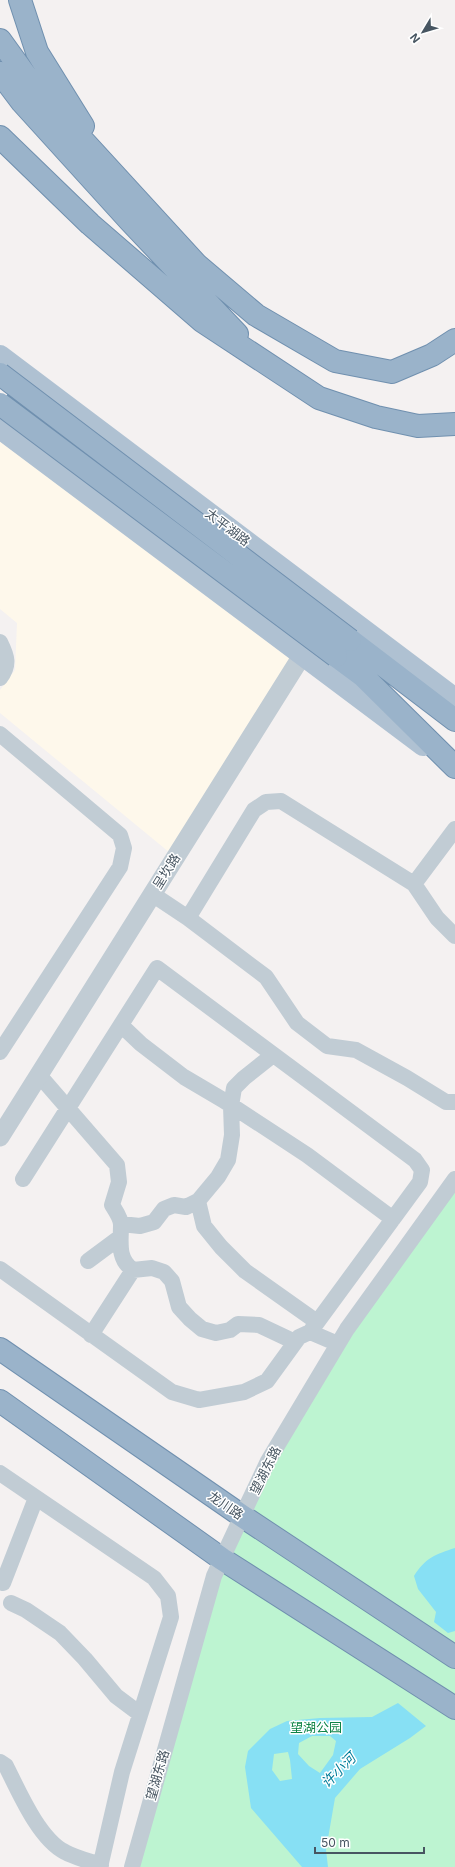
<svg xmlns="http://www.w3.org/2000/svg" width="455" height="1867" viewBox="0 0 455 1867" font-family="Inter,'Noto Sans SC',sans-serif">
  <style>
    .commercial { fill: #fef8eb }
    .green { fill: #bdf4d1 }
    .water { fill: #87e0f4; fill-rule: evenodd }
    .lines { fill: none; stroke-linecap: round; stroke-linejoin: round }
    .trunk-casing { stroke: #7090af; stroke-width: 24 }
    .minor { stroke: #c1ccd4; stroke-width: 16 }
    .tertiary { stroke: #c1ccd4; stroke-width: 19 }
    .primary { stroke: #afc1d2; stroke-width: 22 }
    .trunk { stroke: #9ab3ca; stroke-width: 22 }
    .trunk-bridge-casing { stroke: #7090af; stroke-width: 24; stroke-linecap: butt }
    .trunk-bridge { stroke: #9ab3ca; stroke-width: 22 }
    .labels { text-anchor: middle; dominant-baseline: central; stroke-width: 3; stroke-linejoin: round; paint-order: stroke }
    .street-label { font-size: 13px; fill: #475561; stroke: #fff }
    .park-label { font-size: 13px; fill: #0f8447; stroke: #fff }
    .water-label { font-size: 14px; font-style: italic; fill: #037d99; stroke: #fff }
  </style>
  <rect width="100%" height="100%" fill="#f4f1f1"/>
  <path class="commercial" d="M0,428L303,654L175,857L0,713V690L15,670L17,623L0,609Z"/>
  <path class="green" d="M455,1179V1867H132L214,1576L268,1461Z"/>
  <path class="water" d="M455,1548V1631L448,1633L434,1622L436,1612L418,1589L414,1576C425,1558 436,1554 455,1548Z
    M398,1703L426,1726L410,1738L360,1769L335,1798L326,1850L328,1867H302L251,1808L245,1767L248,1751L270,1729L287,1721L320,1718L372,1717ZM312,1736H330L336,1741L333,1755L320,1773L309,1766L298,1754L299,1743ZM288,1752L290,1760L292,1779L280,1781L272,1770L274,1754Z"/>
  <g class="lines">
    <g class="trunk-casing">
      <path id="trunk" d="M20,0L37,52L83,126
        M0,40L34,87L197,265L256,315L335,361L392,372L432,355L455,340
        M0,73L22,102L130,221L237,334
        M0,137L90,224L202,321L319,398L376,417L418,426L455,424
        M350,640L455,720
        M336,656L363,676L455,767
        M0,1349L242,1516L455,1657
        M0,1401L222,1559L455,1708"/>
    </g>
    <path class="minor" d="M0,642C7,656 10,665 0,678
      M0,734L120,835L124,848L120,867L0,1052
      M414,884L455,829
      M152,894L188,918
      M455,936L437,918L414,884L281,801L266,802L254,810L188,918L266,977L297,1023L327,1046L356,1050L407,1078L446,1102H455
      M121,1025L141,1044L184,1077L223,1100L307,1155L393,1219
      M39,1075L117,1165L119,1182L112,1205C115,1210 121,1218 121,1225C121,1242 117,1259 133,1270L152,1268L164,1272L172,1281L179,1307L190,1319L202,1329L216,1333L230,1330L238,1324L259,1325L295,1342
      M23,1179L157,968L415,1160L422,1170L420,1182L310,1332
      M198,1201L204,1226L221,1247L245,1271L317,1322
      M121,1224L140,1226L154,1222L164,1209L174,1205L186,1207L198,1201L218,1177L228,1160L232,1135L231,1106L234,1088L244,1078L273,1055
      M88,1261L119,1238
      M0,1269L172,1392L199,1400L244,1392L267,1381L299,1337L310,1332L338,1344
      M91,1335L133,1270
      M0,1473L154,1578L168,1596L171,1617L122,1772L100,1867
      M3,1583L36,1498
      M11,1603L26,1610L60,1633L85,1659L116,1696L140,1714
      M0,1762L6,1766C19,1792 39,1839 65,1852C76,1858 89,1861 101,1865
      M132,1867L214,1576L242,1516L268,1461L347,1329L455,1179"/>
    <path class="tertiary" d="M0,1137L303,654L311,644"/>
    <path class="primary" d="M0,356L455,699
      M0,428L423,745"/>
    <use href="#trunk" class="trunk"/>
    <g class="trunk-bridge-casing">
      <path id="trunk-bridge" d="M0,374L350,640
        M0,404L336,656"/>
    </g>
    <use href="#trunk-bridge" class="trunk-bridge"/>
  </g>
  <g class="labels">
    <g class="street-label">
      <text transform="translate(228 527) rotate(37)">太平湖路</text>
      <text transform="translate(166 871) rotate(-58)">呈坎路</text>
      <text transform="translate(265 1470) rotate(-63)">望湖东路</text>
      <text transform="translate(226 1505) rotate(34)">龙川路</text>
      <text transform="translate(157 1775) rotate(-74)">望湖东路</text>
    </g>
    <g class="park-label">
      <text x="316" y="1727">望湖公园</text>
    </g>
    <g class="water-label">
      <text transform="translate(338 1770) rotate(-45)">许小河</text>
    </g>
  </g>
  <g transform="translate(423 32) rotate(232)" stroke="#ffffff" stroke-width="3" paint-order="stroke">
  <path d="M0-3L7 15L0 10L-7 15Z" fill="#475561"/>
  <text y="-6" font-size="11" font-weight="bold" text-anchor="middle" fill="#475561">N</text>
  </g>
  <path d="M315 1847v6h109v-6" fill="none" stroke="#475561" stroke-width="2"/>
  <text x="321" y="1847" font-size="12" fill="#475561" stroke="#ffffff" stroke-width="3" paint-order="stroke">50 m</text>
</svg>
